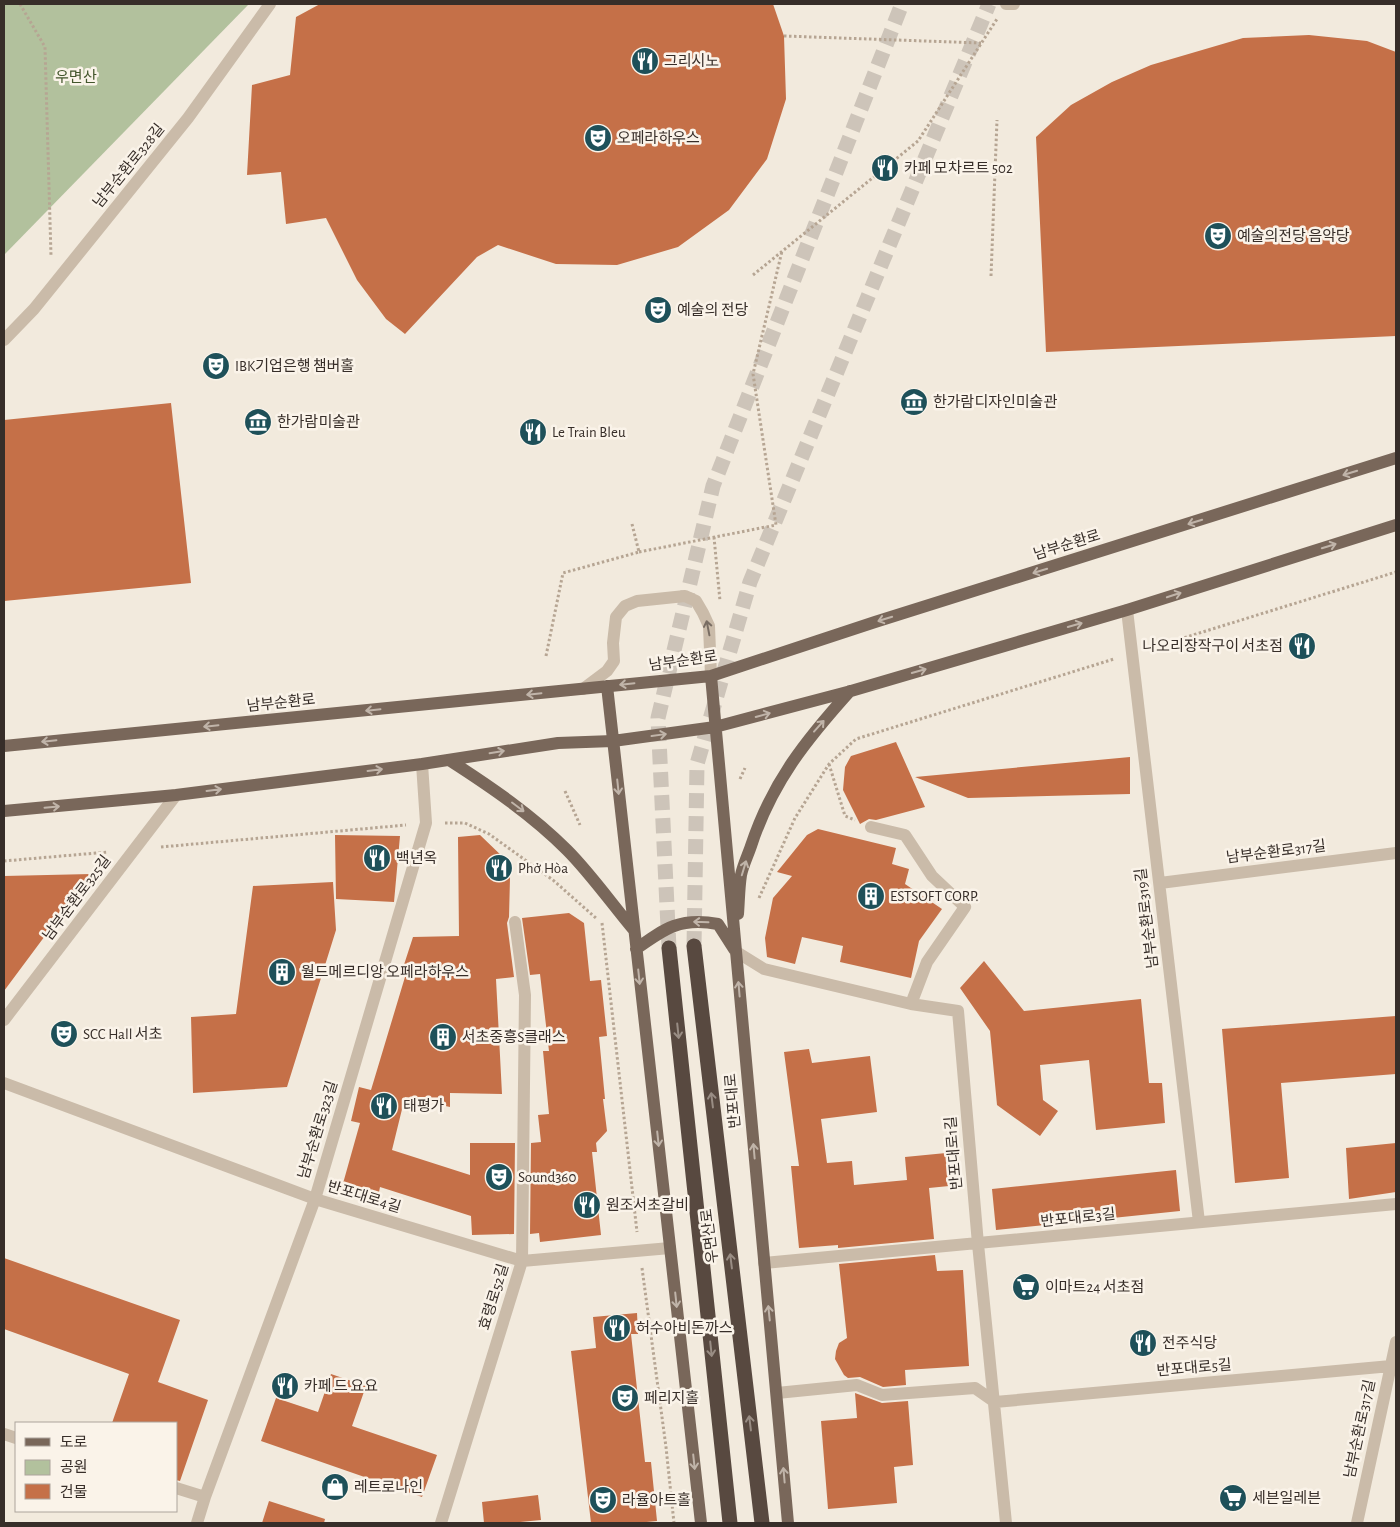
<svg xmlns="http://www.w3.org/2000/svg" width="1400" height="1527" viewBox="0 0 1400 1527" font-family="'Alegreya Sans','Noto Sans KR',sans-serif">
  <style>
    .green { fill: #b2c19d }
    .building { fill: #c57048 }
    .lines { fill: none; stroke-linecap: round; stroke-linejoin: round }
    .highway-tunnel { stroke: #cdc4b9; stroke-width: 15; stroke-dasharray: 15 8; stroke-linecap: butt }
    .path { stroke: #b6a593; stroke-width: 3; stroke-dasharray: 2.5 2.5; stroke-linecap: butt }
    .minor { stroke: #cabba9; stroke-width: 12 }
    .major { stroke: #79675a; stroke-width: 12 }
    .highway { stroke: #584940; stroke-width: 15 }
    .oneway { stroke: #c0b4a9 }
    .oneway2 { stroke: #796d63 }
    .oneway3 { stroke: #998d84 }
    .labels { text-anchor: middle; dominant-baseline: central; stroke-width: 5; stroke-linejoin: round; paint-order: stroke }
    .poi-label { font-size: 15px; fill: #372e29; stroke: #faf3e9; text-anchor: start }
    .park-label { font-size: 15px; fill: #43562c; stroke: #faf3e9 }
    .street-label { font-size: 15px; fill: #372e29; stroke: #faf3e9 }
  </style>
  <rect width="100%" height="100%" fill="#f2eadd"/>
  <path class="green" d="M4,4H249L4,255Z"/>
  <path class="building" d="M320,4H773L784,36L786,99L767,159L729,210L678,247L617,265L556,264L498,245L477,257L405,334L386,319L357,280L326,218L286,224L281,172L247,175L252,85L290,75L296,17Z
    M1309,35L1367,41L1396,52V336L1046,352L1036,137L1071,105L1112,82L1151,65L1243,38Z
    M171,403L191,583L4,601V420Z
    M896,742L925,807L876,820L869,819L860,824L843,790L845,767L851,756Z
    M1130,757V794L968,798L915,777Z
    M818,829L896,848L892,864L909,869L905,884L942,909L919,941L911,978L840,962L843,946L802,937L795,964L767,957L765,938L773,898L792,876L777,872L807,835Z
    M335,835L400,836L394,902L336,899Z
    M480,835L506,860L510,878L509,917L507,923L514,977L496,979L502,1094L450,1093V1107L405,1097L392,1150L470,1175V1143H515L514,1234L472,1235L471,1216L380,1187L378,1197L342,1187L360,1123L351,1121L359,1087L371,1090L405,977H400L413,937L459,936L458,837Z
    M91,874L4,991V876Z
    M333,882L336,930L287,1087L193,1093L191,1017L236,1014L253,886Z
    M569,913L584,923L590,981L601,980L607,1036L599,1037L605,1099H603L607,1131L596,1143L597,1152H592L601,1235L540,1242L539,1233L530,1234L531,1143L541,1142L538,1115L549,1114L543,1051H549L540,974L530,975L522,918Z
    M984,961L1024,1011L1141,999L1149,1083H1162L1165,1123L1096,1130L1089,1060L1040,1065L1043,1100L1058,1111L1040,1136L997,1105L990,1031L960,988Z
    M1396,1016V1074L1281,1083L1289,1178L1235,1183L1222,1029Z
    M809,1049L812,1063L870,1056L877,1112L821,1119L827,1163L852,1161L854,1185L907,1180L905,1157L946,1153L949,1186L929,1188L934,1239L838,1248V1245L799,1248L791,1166H799L784,1052Z
    M1396,1143V1192L1349,1199L1346,1148Z
    M1176,1170L1180,1211L996,1230L992,1189Z
    M935,1255L937,1271L963,1270L969,1366L905,1370L906,1385L883,1387L860,1377L848,1378L844,1375L835,1359L836,1351L839,1343L847,1338L839,1264Z
    M4,1258L180,1320L158,1382L208,1400L180,1481L176,1480V1423H112L129,1374L4,1329Z
    M637,1313L638,1334H631L645,1462H651L657,1521L636,1523H591L571,1351L596,1348L593,1317Z
    M331,1374L366,1386L352,1426L437,1455L422,1497L261,1441L276,1398L318,1412Z
    M855,1393L882,1403L908,1401L913,1465L894,1467L897,1503L828,1509L821,1421L857,1418Z
    M538,1495L541,1520L510,1523H484L482,1502Z
    M269,1501L325,1519L324,1523H262Z"/>
  <g class="lines">
    <path class="highway-tunnel" d="M694,946L697,764L750,582L989,4
      M669,948L658,718L713,486L902,4"/>
    <path class="path" d="M20,4L45,47L51,256
      M784,36L981,43
      M753,275L918,141L997,19
      M991,276L997,120
      M714,537L720,601
      M639,552L776,525L753,374L782,251
      M1151,648L1396,572
      M546,656L563,573L639,552L632,524
      M829,764L845,816L855,820
      M740,779L745,768
      M565,791L580,825
      M445,823H465L489,834L553,880L597,919
      M161,847L406,825
      M4,861L108,852
      M759,898L795,818L829,764L856,739L1114,659
      M602,923L637,1232
      M642,1268L666,1447L674,1523"/>
    <path class="minor" d="M1006,4H1014
      M4,340L34,309L188,118L270,4
      M1127,610L1199,1222
      M583,689L607,671L614,661L613,643L616,617L625,606L637,601L685,596L696,601L703,613L709,626L711,676
      M871,827L905,835L932,876L965,907L927,962L911,1004
      M1160,883L1396,853
      M735,951L764,969L911,1004L958,1011L978,1244L1006,1523
      M4,1020L176,795
      M4,1083L315,1199L522,1261L670,1248
      M764,1263L1396,1204
      M777,1393L857,1385L882,1395L975,1388L995,1402L1391,1366L1396,1368
      M4,1434L16,1438
      M176,1488L205,1497
      M197,1523L205,1497L315,1199L426,823L422,764
      M441,1523L522,1261L525,995L515,922
      M1357,1523L1396,1342"/>
    <path class="major" d="M711,676L788,1523
      M607,686L701,1523
      M4,746L711,676L875,622L1396,458
      M449,760C491,787 532,815 567,850C590,873 612,904 633,929
      M4,811L176,795L422,764L558,743L613,741L715,727L851,691L1127,610L1396,525
      M738,914C739,901 739,888 741,875C743,865 748,855 751,846C772,782 806,740 850,691
      M636,949C665,928 681,917 718,924L734,949"/>
    <path class="highway" d="M694,946L762,1523
      M669,948L730,1523"/>
  </g>
  <defs><path id="oneway-shaft" d="M-6 0H5M1.5-3L5.5 0L1.5 3" fill="none" stroke-width="1.6" stroke-linecap="round" stroke-linejoin="round" transform="scale(1.25)"/></defs>
  <g class="oneway">
    <use href="#oneway-shaft" transform="translate(1350 473) rotate(163)"/>
    <use href="#oneway-shaft" transform="translate(1195 522) rotate(163)"/>
    <use href="#oneway-shaft" transform="translate(1329 546) rotate(-17)"/>
    <use href="#oneway-shaft" transform="translate(1040 571) rotate(163)"/>
    <use href="#oneway-shaft" transform="translate(1174 595) rotate(-18)"/>
    <use href="#oneway-shaft" transform="translate(885 619) rotate(163)"/>
    <use href="#oneway-shaft" transform="translate(1075 625) rotate(-16)"/>
    <use href="#oneway-shaft" transform="translate(919 671) rotate(-16)"/>
    <use href="#oneway-shaft" transform="translate(627 684) rotate(174)"/>
    <use href="#oneway-shaft" transform="translate(534 694) rotate(174)"/>
    <use href="#oneway-shaft" transform="translate(373 710) rotate(174)"/>
    <use href="#oneway-shaft" transform="translate(763 715) rotate(-15)"/>
    <use href="#oneway-shaft" transform="translate(211 726) rotate(174)"/>
    <use href="#oneway-shaft" transform="translate(819 726) rotate(-48)"/>
    <use href="#oneway-shaft" transform="translate(659 735) rotate(-8)"/>
    <use href="#oneway-shaft" transform="translate(49 741) rotate(174)"/>
    <use href="#oneway-shaft" transform="translate(497 752) rotate(-9)"/>
    <use href="#oneway-shaft" transform="translate(375 770) rotate(-7)"/>
    <use href="#oneway-shaft" transform="translate(618 787) rotate(84)"/>
    <use href="#oneway-shaft" transform="translate(214 790) rotate(-7)"/>
    <use href="#oneway-shaft" transform="translate(52 807) rotate(-5)"/>
    <use href="#oneway-shaft" transform="translate(518 807) rotate(37)"/>
    <use href="#oneway-shaft" transform="translate(744 868) rotate(-73)"/>
    <use href="#oneway-shaft" transform="translate(701 922) rotate(-178)"/>
    <use href="#oneway-shaft" transform="translate(639 977) rotate(84)"/>
    <use href="#oneway-shaft" transform="translate(739 989) rotate(-95)"/>
    <use href="#oneway-shaft" transform="translate(658 1139) rotate(84)"/>
    <use href="#oneway-shaft" transform="translate(754 1151) rotate(-95)"/>
    <use href="#oneway-shaft" transform="translate(676 1300) rotate(84)"/>
    <use href="#oneway-shaft" transform="translate(769 1313) rotate(-96)"/>
    <use href="#oneway-shaft" transform="translate(694 1462) rotate(84)"/>
    <use href="#oneway-shaft" transform="translate(784 1475) rotate(-95)"/>
  </g>
  <use class="oneway2" href="#oneway-shaft" transform="translate(708 628) rotate(-101)"/>
  <g class="oneway3">
    <use href="#oneway-shaft" transform="translate(678 1031) rotate(84)"/>
    <use href="#oneway-shaft" transform="translate(712 1100) rotate(-97)"/>
    <use href="#oneway-shaft" transform="translate(731 1261) rotate(-97)"/>
    <use href="#oneway-shaft" transform="translate(711 1349) rotate(84)"/>
    <use href="#oneway-shaft" transform="translate(750 1423) rotate(-97)"/>
  </g>
  <defs>
    <g id="restaurant-disc" transform="scale(1.4375)"><circle r="9.5" fill="#1e5059" stroke="#faf3e9"/><path d="M-5-6h1v4h1v-4h1v4h1v-4h1v5L-1.5 .5V6h-2V.5L-5-1ZM5-6V6H3V1.5H1.5Q1.5-4 5-6Z" fill="#fff"/></g>
    <g id="theatre-disc" transform="scale(1.4375)"><circle r="9.5" fill="#1e5059" stroke="#faf3e9"/><path d="M-5-5.5Q0-4 5-5.5V0Q5 5 0 6Q-5 5-5 0ZM-3.3-2.5H-1v1.5H-3.3ZM1-2.5H3.3v1.5H1ZM-2.8 1Q0 5.5 2.8 1Z" fill="#fff"/></g>
    <g id="museum-disc" transform="scale(1.4375)"><circle r="9.5" fill="#1e5059" stroke="#faf3e9"/><path d="M0-6L6-3V-2H-6V-3ZM-5-1h2V3h-2ZM-1-1h2V3h-2ZM3-1h2V3H3ZM-6 4H6V6H-6Z" fill="#fff"/></g>
    <g id="building-disc" transform="scale(1.4375)"><circle r="9.5" fill="#1e5059" stroke="#faf3e9"/><path d="M-4-6H4V6H1V3H-1V6H-4ZM-2.5-4.3h1.7v1.8h-1.7ZM.8-4.3h1.7v1.8H.8ZM-2.5-1h1.7V.8h-1.7ZM.8-1h1.7V.8H.8Z" fill="#fff"/></g>
    <g id="supermarket-disc" transform="scale(1.4375)"><circle r="9.5" fill="#1e5059" stroke="#faf3e9"/><path d="M-6-5.5h2.5l.6 2H6L4.5 2H-2.5L-4.4-4H-6ZM-1.5 3.2a1.3 1.3 0 1 0 .1 0ZM3 3.2a1.3 1.3 0 1 0 .1 0Z" fill="#fff"/></g>
    <g id="shop-disc" transform="scale(1.4375)"><circle r="9.5" fill="#1e5059" stroke="#faf3e9"/><path d="M-5-2.5h2.3a2.7 3.5 0 0 1 5.4 0H5L5.5 6h-11ZM-1.5-2.5h3a1.5 2.3 0 0 0-3 0Z" fill="#fff"/></g>
  </defs>
  <g fill-rule="evenodd">
    <use href="#restaurant-disc" x="645" y="61"/>
    <use href="#theatre-disc" x="598" y="138"/>
    <use href="#restaurant-disc" x="885" y="168"/>
    <use href="#theatre-disc" x="1218" y="236"/>
    <use href="#theatre-disc" x="658" y="310"/>
    <use href="#theatre-disc" x="216" y="366"/>
    <use href="#museum-disc" x="914" y="402"/>
    <use href="#museum-disc" x="258" y="422"/>
    <use href="#restaurant-disc" x="533" y="432"/>
    <use href="#restaurant-disc" x="1302" y="646"/>
    <use href="#restaurant-disc" x="377" y="858"/>
    <use href="#restaurant-disc" x="499" y="868"/>
    <use href="#building-disc" x="871" y="896"/>
    <use href="#building-disc" x="282" y="972"/>
    <use href="#theatre-disc" x="64" y="1034"/>
    <use href="#building-disc" x="443" y="1037"/>
    <use href="#restaurant-disc" x="384" y="1106"/>
    <use href="#theatre-disc" x="499" y="1177"/>
    <use href="#restaurant-disc" x="587" y="1205"/>
    <use href="#supermarket-disc" x="1026" y="1287"/>
    <use href="#restaurant-disc" x="617" y="1328"/>
    <use href="#restaurant-disc" x="1143" y="1343"/>
    <use href="#restaurant-disc" x="285" y="1386"/>
    <use href="#theatre-disc" x="625" y="1398"/>
    <use href="#shop-disc" x="335" y="1487"/>
    <use href="#supermarket-disc" x="1233" y="1498"/>
    <use href="#theatre-disc" x="603" y="1500"/>
  </g>
  <g class="labels">
    <g class="poi-label">
      <text x="664" y="61">그리시노</text>
      <text x="617" y="138">오페라하우스</text>
      <text x="904" y="168">카페 모차르트 502</text>
      <text x="1237" y="236">예술의전당 음악당</text>
      <text x="677" y="310">예술의 전당</text>
      <text x="235" y="366">IBK기업은행 챔버홀</text>
      <text x="933" y="402">한가람디자인미술관</text>
      <text x="277" y="422">한가람미술관</text>
      <text x="552" y="432">Le Train Bleu</text>
      <text x="1283" y="646" text-anchor="end">나오리장작구이 서초점</text>
      <text x="396" y="858">백년옥</text>
      <text x="518" y="868">Phở Hòa</text>
      <text x="890" y="896">ESTSOFT CORP.</text>
      <text x="301" y="972">월드메르디앙 오페라하우스</text>
      <text x="83" y="1034">SCC Hall 서초</text>
      <text x="462" y="1037">서초중흥S클래스</text>
      <text x="403" y="1106">태평가</text>
      <text x="518" y="1177">Sound360</text>
      <text x="606" y="1205">원조서초갈비</text>
      <text x="1045" y="1287">이마트24 서초점</text>
      <text x="636" y="1328">허수아비돈까스</text>
      <text x="1162" y="1343">전주식당</text>
      <text x="304" y="1386">카페 드 요요</text>
      <text x="644" y="1398">페리지홀</text>
      <text x="354" y="1487">레트로나인</text>
      <text x="1252" y="1498">세븐일레븐</text>
      <text x="622" y="1500">라율아트홀</text>
    </g>
    <g class="park-label">
      <text x="76" y="77">우면산</text>
    </g>
    <g class="street-label">
      <text transform="translate(129 166) rotate(-51)">남부순환로328길</text>
      <text transform="translate(1067 545) rotate(-17)">남부순환로</text>
      <text transform="translate(683 661) rotate(-8)">남부순환로</text>
      <text transform="translate(281 703) rotate(-6)">남부순환로</text>
      <text transform="translate(1276 852) rotate(-7)">남부순환로317길</text>
      <text transform="translate(77 898) rotate(-53)">남부순환로325길</text>
      <text transform="translate(1147 918) rotate(-97)">남부순환로319길</text>
      <text transform="translate(733 1101) rotate(-95)">반포대로</text>
      <text transform="translate(318 1130) rotate(-73)">남부순환로323길</text>
      <text transform="translate(954 1153) rotate(-95)">반포대로1길</text>
      <text transform="translate(364 1197) rotate(17)">반포대로4길</text>
      <text transform="translate(1078 1218) rotate(-6)">반포대로3길</text>
      <text transform="translate(710 1236) rotate(-97)">우면산로</text>
      <text transform="translate(494 1297) rotate(-73)">효령로52길</text>
      <text transform="translate(1194 1368) rotate(-5)">반포대로5길</text>
      <text transform="translate(1360 1429) rotate(-78)">남부순환로317길</text>
    </g>
  </g>
  <rect width="1400" height="1527" fill="none" stroke="#372e29" stroke-width="10"/>
  <rect x="15" y="1422" width="162" height="90" fill="#faf3e9" stroke="#aca49c"/>
  <rect x="25" y="1438" width="25" height="8" fill="#79675a" stroke="#aca49c"/>
  <text x="60" y="1447" font-size="15" fill="#372e29">도로</text>
  <rect x="25" y="1460" width="25" height="15" fill="#b2c19d" stroke="#aca49c"/>
  <text x="60" y="1472" font-size="15" fill="#372e29">공원</text>
  <rect x="25" y="1484" width="25" height="15" fill="#c57048" stroke="#aca49c"/>
  <text x="60" y="1497" font-size="15" fill="#372e29">건물</text>
</svg>
